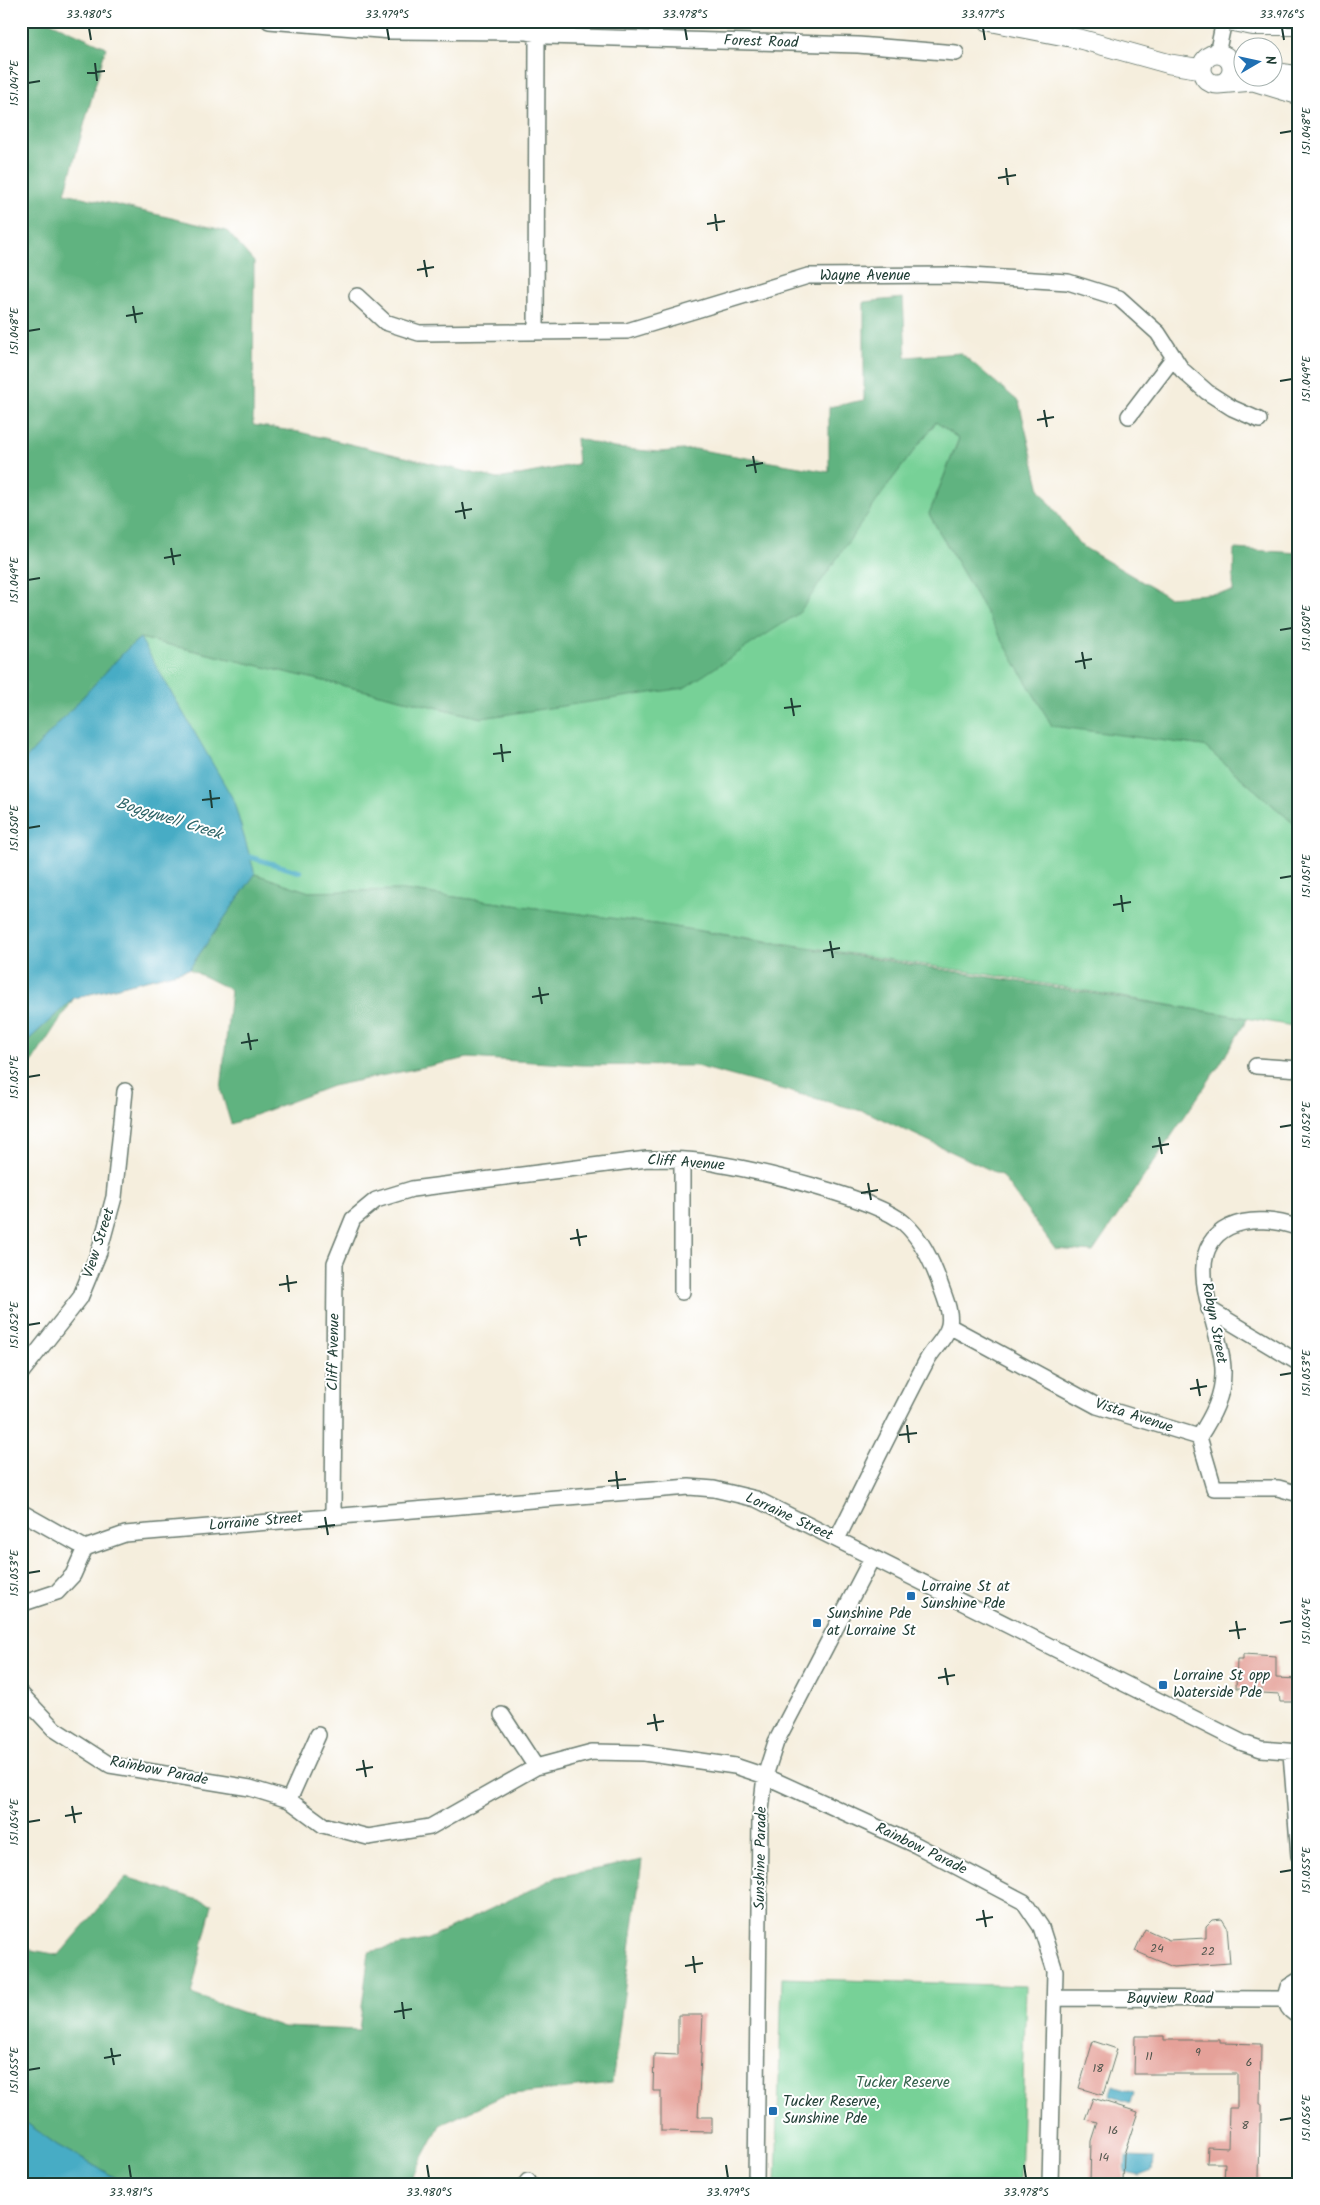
<svg xmlns="http://www.w3.org/2000/svg" width="1320" height="2205" viewBox="0 0 1320 2205" font-family="Kalam,sans-serif">
  <style>
    .green { fill: #77d197; stroke: #4b8766 }
    .forest { fill: #61b380; stroke: #40785a }
    .water { fill: #46acc5; stroke: #32747c }
    .lines { fill: none; stroke-linecap: round; stroke-linejoin: round }
    .stream { stroke: #46acc5; stroke-width: 5 }
    .building { fill: #e5a199 }
    .service-casing { stroke: #6a7b6f; stroke-width: 10 }
    .minor-casing { stroke: #6a7b6f; stroke-width: 18 }
    .tertiary-casing { stroke: #6a7b6f; stroke-width: 21 }
    .service { stroke: #fff; stroke-width: 8 }
    .minor { stroke: #fff; stroke-width: 15 }
    .tertiary { stroke: #fff; stroke-width: 19 }
    .ticks { fill: none; stroke: #1f3d34; stroke-width: 2 }
    .poi-dot { fill: #1f6fb2; stroke: #fff; stroke-width: 2 }
    .labels { text-anchor: middle; dominant-baseline: central; stroke-width: 4; stroke-linejoin: round; paint-order: stroke }
    .number-label { font-size: 12px; fill: #50564d }
    .street-label { font-size: 15px; fill: #1f3d34; stroke: #fff }
    .poi-label { font-size: 15px; fill: #1f3d34; stroke: #fff; text-anchor: start }
    .park-label { font-size: 15px; fill: #35624d; stroke: #fff }
    .water-label { font-size: 16px; font-style: italic; fill: #2d6467; stroke: #fff }
    .neatline { fill: none; stroke: #1f3d34; stroke-width: 2 }
    .ticks-label { font-size: 12px; text-anchor: middle; fill: #1f3d34 }
  </style>
  <rect width="100%" height="100%" fill="#fff"/>
  <filter id="ink" filterUnits="userSpaceOnUse"><feTurbulence type="fractalNoise" baseFrequency=".02" numOctaves="2"/><feDisplacementMap in="SourceGraphic" scale="10" xChannelSelector="R" yChannelSelector="G"/><feConvolveMatrix kernelMatrix="1 2 1 2 8 2 1 2 1" color-interpolation-filters="sRGB"/></filter>
  <filter id="wash" filterUnits="userSpaceOnUse"><feTurbulence type="fractalNoise" baseFrequency=".0096" numOctaves="4" result="noise"/><feDisplacementMap in="SourceGraphic" scale="20" xChannelSelector="R" yChannelSelector="G"/><feGaussianBlur stdDeviation="1.12" result="paint"/><feColorMatrix in="noise" values="0 0 0 0 0 0 0 0 0 0 0 0 0 0 0 0 0 1.4 0 .05"/><feComposite in="paint" operator="in"/></filter>
  <g filter="url(#wash)">
    <rect width="100%" height="100%" fill="#f5eedd"/>
    <path class="green" d="M936,422L959,438L929,514L1052,725L1204,746L1299,828V1027L1004,977L662,925L403,890L309,892L255,874L189,969L74,998L21,1047V764L140,638L482,718L890,482Z
      M782,1978L1026,1986L1020,2184H776Z"/>
    <path class="forest" d="M21,21H48L106,47L65,193L227,231L254,262L253,425L299,432L498,479L578,464L576,438L614,448L659,452L695,449L829,472V407L864,400V302L903,298L906,357L961,353L1019,402L1040,490L1080,545L1168,597L1233,592L1234,549L1299,553V828L1204,746L1052,726L929,514L959,439L936,422L890,482L799,613L684,688L482,718L140,638L126,650L21,764Z
      M255,874L309,892L403,890L662,925L1248,1018L1220,1064L1093,1252L1055,1249L1001,1175L869,1113L696,1066L581,1065L468,1058L332,1086L231,1124L221,1091L231,990L189,969Z
      M74,998L21,1079V1047Z
      M642,1860L612,2083L505,2095L440,2125L409,2184H127L57,2145L21,2119V1948L59,1955L126,1877L212,1904L191,1994L284,2027L359,2030L369,1952L426,1940L557,1877Z"/>
    <path class="water" d="M140,638L233,799L255,874L189,969L74,998L21,1047V764L126,650Z
      M1114,2085L1134,2092L1131,2103L1110,2096Z
      M21,2119L57,2145L127,2184H21Z
      M1126,2157L1153,2158L1152,2170L1139,2175L1125,2172Z"/>
    <g class="lines">
      <path class="stream" d="M243,855L300,872"/>
    </g>
    <g id="blocks">
      <path class="building" d="M1243,1654L1276,1656V1678L1299,1679V1702H1280L1279,1694L1262,1693V1689L1236,1688L1237,1659H1243Z
        M1222,1919L1227,1927L1230,1963L1173,1967L1135,1951L1145,1929L1169,1940L1206,1938V1926L1212,1920Z
        M678,2015H703L698,2117H712V2132L661,2131V2091H653L654,2054L678,2055Z
        M1135,2036H1164V2040H1220V2043L1261,2044L1260,2104H1262V2122L1260,2123L1259,2179L1224,2181L1225,2163H1207L1208,2147L1228,2148L1229,2108H1237V2074H1134Z
        M1093,2041L1117,2049L1103,2095L1079,2088Z
        M1093,2098L1138,2112L1124,2154L1123,2182L1090,2183L1091,2141L1097,2122L1085,2119Z"/>
    </g>
  </g>
  <g filter="url(#ink)">
    <use href="#blocks" fill-opacity="0" stroke="#6a7b6f" stroke-width="1"/>
    <g class="lines">
      <g class="service-casing">
        <path id="service" d="M1223,25L1253,31H1299"/>
      </g>
      <g class="minor-casing">
        <path id="minor" d="M269,21L391,31L527,32L546,36L858,45L956,53
          M535,21L537,34L536,332
          M1217,54L1224,21
          M357,296L385,322L419,333L627,331L808,276L953,275L1068,282L1119,298L1158,333L1182,370L1207,392L1232,408L1259,420
          M1129,416L1174,357
          M1256,1066L1299,1069
          M682,1292V1160
          M1209,1309L1299,1363
          M949,1326L1097,1406L1199,1437L1214,1488H1278L1299,1494
          M21,1373L80,1298L99,1252L114,1197L125,1091
          M1199,1437C1212,1417 1224,1395 1223,1370C1223,1328 1176,1253 1229,1227C1250,1217 1277,1220 1299,1228
          M21,1512L85,1548
          M333,1516L335,1263L353,1219L376,1200L412,1189L647,1159C670,1159 695,1159 718,1164C760,1171 875,1198 904,1223C921,1238 931,1260 939,1281C943,1294 952,1311 949,1325C947,1337 933,1349 927,1360C896,1419 867,1479 837,1539
          M85,1548L125,1534L689,1487L714,1489L756,1499L1243,1743L1261,1749L1299,1752
          M21,1604L57,1592L73,1575L85,1548
          M21,1694L54,1729L110,1765L250,1788L289,1800L323,1825L368,1837L430,1827L536,1767L592,1752L644,1753L735,1766L765,1776L916,1845L1024,1902L1041,1927L1055,1971L1050,2184
          M502,1715L536,1767
          M1291,1753L1299,1856
          M289,1800L318,1735
          M1299,1980L1288,1987C1283,2000 1286,2010 1299,2016
          M1054,1998L1285,1999
          M526,2184L528,2181
          M756,2184L760,1819L765,1776L776,1742L872,1558"/>
      </g>
      <g class="tertiary-casing">
        <path id="tertiary" d="M988,21L1080,39L1170,64L1202,69
          M1202 69a15 15 0 1 1 30 0a15 15 0 1 1-30 0Z
          M1272,72L1299,76
          M1218,84L1253,81L1299,95"/>
      </g>
      <use href="#service" class="service"/>
      <use href="#minor" class="minor"/>
      <use href="#tertiary" class="tertiary"/>
    </g>
  </g>
  <path class="ticks" d="M89,28L91,40M387,28L389,40M685,28L687,40M983,28L985,40M1282,28L1284,40M95,63L97,81M87,73L105,71M28,83L40,81M1280,133L1292,131M1006,168L1008,185M998,178L1016,175M715,214L717,231M707,224L725,221M424,260L427,277M417,270L434,267M133,306L136,323M126,316L143,313M28,331L40,329M1280,381L1292,379M1044,410L1047,427M1037,420L1054,417M753,456L756,473M746,466L763,463M462,502L465,519M455,512L472,509M171,548L174,565M164,558L181,555M28,580L40,578M1280,630L1292,628M1082,652L1085,669M1075,662L1092,659M791,698L794,716M784,708L801,706M501,744L503,762M493,754L511,752M210,790L212,808M202,800L220,798M28,828L40,826M1280,878L1292,876M1121,895L1123,912M1113,905L1131,902M830,941L833,958M823,951L840,948M539,987L542,1004M532,997L549,994M248,1033L251,1050M241,1043L258,1040M28,1077L40,1075M1280,1127L1292,1125M1159,1137L1162,1154M1152,1147L1169,1144M868,1183L871,1200M861,1193L878,1190M577,1229L580,1246M570,1239L587,1236M287,1275L289,1292M279,1285L297,1282M28,1325L40,1323M1280,1375L1292,1373M1197,1379L1200,1396M1190,1389L1207,1386M907,1425L909,1443M899,1435L917,1433M616,1471L618,1489M608,1481L626,1479M325,1517L328,1535M318,1527L335,1525M28,1573L40,1571M1236,1621L1239,1639M1280,1623L1292,1621M1229,1631L1246,1629M945,1668L948,1685M938,1678L955,1675M654,1714L657,1731M647,1724L664,1721M363,1760L366,1777M356,1770L373,1767M72,1806L75,1823M65,1816L82,1813M28,1822L40,1820M1280,1872L1292,1870M983,1910L986,1927M976,1920L993,1917M693,1956L695,1973M685,1966L703,1963M402,2002L404,2019M394,2012L412,2009M111,2048L114,2065M104,2058L121,2055M28,2070L40,2068M1280,2120L1292,2118M129,2165L131,2178M427,2165L429,2178M726,2165L728,2178M1024,2165L1026,2178"/>
  <g class="poi-dot">
    <rect x="906" y="1591" width="10" height="10" rx="2.5"/>
    <rect x="812" y="1618" width="10" height="10" rx="2.5"/>
    <rect x="1158" y="1680" width="10" height="10" rx="2.5"/>
    <rect x="768" y="2106" width="10" height="10" rx="2.5"/>
  </g>
  <g class="labels">
    <g class="number-label">
      <text x="1157" y="1948">24</text>
      <text x="1208" y="1951">22</text>
      <text x="1198" y="2052">9</text>
      <text x="1149" y="2056">11</text>
      <text x="1249" y="2062">6</text>
      <text x="1098" y="2068">18</text>
      <text x="1245" y="2125">8</text>
      <text x="1113" y="2130">16</text>
      <text x="1104" y="2157">14</text>
    </g>
    <g class="street-label">
      <text transform="translate(761 42) rotate(2)">Forest Road</text>
      <text x="865" y="276">Wayne Avenue</text>
      <text transform="translate(686 1163) rotate(4)">Cliff Avenue</text>
      <text transform="translate(99 1243) rotate(-72)">View Street</text>
      <text transform="translate(1214 1323) rotate(79)">Robyn Street</text>
      <text transform="translate(334 1352) rotate(-89)">Cliff Avenue</text>
      <text transform="translate(1134 1416) rotate(18)">Vista Avenue</text>
      <text transform="translate(789 1517) rotate(25)">Lorraine Street</text>
      <text transform="translate(256 1522) rotate(-5)">Lorraine Street</text>
      <text transform="translate(159 1771) rotate(11)">Rainbow Parade</text>
      <text transform="translate(921 1849) rotate(26)">Rainbow Parade</text>
      <text transform="translate(761 1858) rotate(-89)">Sunshine Parade</text>
      <text x="1170" y="1999">Bayview Road</text>
    </g>
    <g class="poi-label">
      <text x="921" y="1587">Lorraine St at<tspan x="921" dy="17">Sunshine Pde</tspan></text>
      <text x="827" y="1614">Sunshine Pde<tspan x="827" dy="17">at Lorraine St</tspan></text>
      <text x="1173" y="1676">Lorraine St opp<tspan x="1173" dy="17">Waterside Pde</tspan></text>
      <text x="783" y="2102">Tucker Reserve,<tspan x="783" dy="17">Sunshine Pde</tspan></text>
    </g>
    <g class="park-label">
      <text x="903" y="2083">Tucker Reserve</text>
    </g>
    <g class="water-label">
      <text transform="translate(169 819) rotate(17)">Boggywell Creek</text>
    </g>
  </g>
  <rect width="1320" height="2205" fill="none" stroke="#fff" stroke-width="55"/>
  <g transform="translate(1258 62) rotate(81)"><circle r="24" fill="#ffffff" stroke="#a5b1ae"/>
  <path d="M0-4L9 19L0 12L-9 19Z" fill="#1f6fb2"/>
  <text y="-8" font-size="14" font-weight="bold" text-anchor="middle" fill="#1f3d34">N</text>
  </g>
  <rect x="28" y="28" width="1264" height="2150" class="neatline"/>
  <g class="ticks-label">
    <text x="89" y="18">33.980°S</text>
    <text x="387" y="18">33.979°S</text>
    <text x="685" y="18">33.978°S</text>
    <text x="983" y="18">33.977°S</text>
    <text x="1282" y="18">33.976°S</text>
    <text transform="translate(14 83) rotate(-90)" y="4">151.047°E</text>
    <text transform="translate(1306 131) rotate(-90)" y="4">151.048°E</text>
    <text transform="translate(14 331) rotate(-90)" y="4">151.048°E</text>
    <text transform="translate(1306 379) rotate(-90)" y="4">151.049°E</text>
    <text transform="translate(14 580) rotate(-90)" y="4">151.049°E</text>
    <text transform="translate(1306 628) rotate(-90)" y="4">151.050°E</text>
    <text transform="translate(14 828) rotate(-90)" y="4">151.050°E</text>
    <text transform="translate(1306 876) rotate(-90)" y="4">151.051°E</text>
    <text transform="translate(14 1077) rotate(-90)" y="4">151.051°E</text>
    <text transform="translate(1306 1125) rotate(-90)" y="4">151.052°E</text>
    <text transform="translate(14 1325) rotate(-90)" y="4">151.052°E</text>
    <text transform="translate(1306 1373) rotate(-90)" y="4">151.053°E</text>
    <text transform="translate(14 1573) rotate(-90)" y="4">151.053°E</text>
    <text transform="translate(1306 1621) rotate(-90)" y="4">151.054°E</text>
    <text transform="translate(14 1822) rotate(-90)" y="4">151.054°E</text>
    <text transform="translate(1306 1870) rotate(-90)" y="4">151.055°E</text>
    <text transform="translate(14 2070) rotate(-90)" y="4">151.055°E</text>
    <text transform="translate(1306 2118) rotate(-90)" y="4">151.056°E</text>
    <text x="131" y="2196">33.981°S</text>
    <text x="429" y="2196">33.980°S</text>
    <text x="728" y="2196">33.979°S</text>
    <text x="1026" y="2196">33.978°S</text>
  </g>
</svg>
